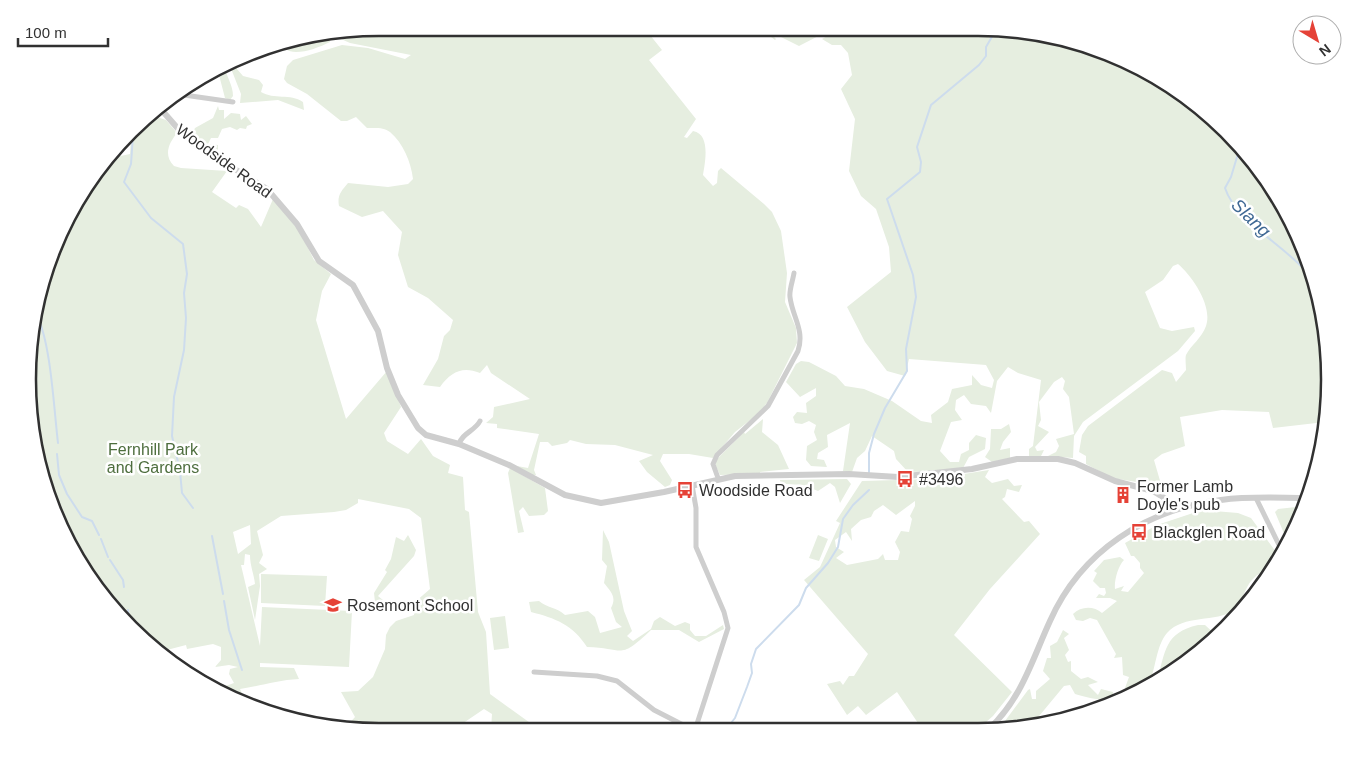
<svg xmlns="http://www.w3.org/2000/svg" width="1357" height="759" viewBox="0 0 1357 759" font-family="Helvetica,sans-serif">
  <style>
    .green { fill: #e6eee0; fill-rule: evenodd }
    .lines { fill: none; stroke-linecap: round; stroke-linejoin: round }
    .stream { stroke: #cddced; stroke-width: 2 }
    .minor { stroke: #cecece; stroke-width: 5 }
    .tertiary { stroke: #cecece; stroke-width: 6 }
    .labels { text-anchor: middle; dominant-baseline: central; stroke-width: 5; stroke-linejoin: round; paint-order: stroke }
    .street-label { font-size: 16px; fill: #313131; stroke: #fff }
    .park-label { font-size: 16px; fill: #4e6e3e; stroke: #fff }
    .poi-label { font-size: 16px; fill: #313131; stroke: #fff; text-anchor: start }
    .water-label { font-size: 18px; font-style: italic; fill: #3f6894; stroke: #fff }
    .rim { fill: none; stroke: #313131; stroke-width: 2.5 }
  </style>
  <rect width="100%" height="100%" fill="#fff"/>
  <path class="green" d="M379,28H658L650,35L662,50L649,60L696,119L684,137L687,138L693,131C711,134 705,163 703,175L713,186L717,183L718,171L721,168L764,204L772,212L781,231L787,273L785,302L796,328L797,343L767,403L758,414L735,432L713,458L689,454H663L660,461L672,480L670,485L665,487L647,472L639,461L653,455L615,445L586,444L570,440L567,443L552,446L548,442H540L534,470L536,475H532L517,466L528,468L539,434L497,428V424L486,423L493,417L494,407L530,399L491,373L487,365L480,373C462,366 451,372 440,387L423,385L438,359L444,336L450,330L453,320L428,298L408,287L398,255L402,232L383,211L362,217L339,206C337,196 341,191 348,183L388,187L408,184L413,179C411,162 403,143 390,132C384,127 375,128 367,128L356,117L347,121H341L307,94L287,83L284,79L287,66L293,60L342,45L368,48L405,59L411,55L350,43L332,35Z
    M764,28H832V29L799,46L775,34L772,35L776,39L775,40L763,31Z
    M835,28H1000L1090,46L1154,75L1210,115L1257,165L1293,224L1318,289L1329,357L1326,430L1325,422L1273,428L1269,412L1222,410L1180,417L1185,446L1162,454L1154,460L1163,491L1143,483L1112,478L1086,464V456L1079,452L1082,435L1088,426L1162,370L1172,373L1176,382L1186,370C1186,366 1185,358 1186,355C1190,346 1202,338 1206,326C1213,306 1192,276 1178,264L1173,266L1163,280L1145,292L1160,328L1172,331L1194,327L1195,331L1178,351L1083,422L1074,436L1073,458L1048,456L1056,452L1059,446L1056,439L1074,434L1069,397L1063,389L1065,381L1062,377L1054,382L1039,402L1041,420L1038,426L1049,432L1035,447L1037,451L1044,450L1041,456H1029V449L1033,446L1041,380L1018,373L1008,367L997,381L991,413L986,406L971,404L964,395L956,400L955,410L962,420L951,422L940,451L950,462H959L961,454L969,450V443L976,435L986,438L985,449L969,457L963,468L948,471L908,472L896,459L894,451L872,436L865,451L857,458L852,472L843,471L850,423L827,435L828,447L818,453L817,459L824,460L827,467L811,466L806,460L807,446L817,440L814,432L816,425L809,421L802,424L795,423L793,417L797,412L807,413L806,403L816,396V388L800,397L786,382L796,364L801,361L809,362L836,376L845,386L864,389L892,401L921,421L932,423L931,415L948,402L952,389L972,385V375L981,385L992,388L994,380L986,365L909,359L905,376L887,371L865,342L847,307L891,272L889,247L876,209L861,196L849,171L855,119L841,89L852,75L848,53L841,45H832L822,39L836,31Z
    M323,37L329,39L330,42C320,47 307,52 296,52C284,52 278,41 267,51L262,49L267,46Z
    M238,62L237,69L243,76L259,80L263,85L261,92C274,100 290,93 303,102L304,110L278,100L240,103L241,94L230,66Z
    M225,68C227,78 233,85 233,96L230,100L225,98L219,75V72Z
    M218,106L219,110H224V119L231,113L240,114L241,120L246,116L252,124L247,126L246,129L240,128L237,130L230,127L222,129L218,138H211L208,144L218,145V156L186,132L192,134L195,128L213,118Z
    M151,115L166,120L177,133C169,143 163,155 174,166L181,168L227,171L212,192L236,208L239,205L248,209L261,227L273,199L299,230L314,260L331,274L322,291L316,320L346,419L387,371L401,407L384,433L387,441L408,454L421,439L433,456L450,465L448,473L463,477L465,510L469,512L478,612L486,632L490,694L540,730H491L492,714L484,709L453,730L357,731L344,729L355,717L341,692L358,691L373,677L385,649L386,635L390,627L396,621L414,615L415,602L430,589L421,518L409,509L358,499V503L346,510L334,512L281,516L257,531L263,555L259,563L267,569L259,574L260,586L255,620L248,587L255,584C254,574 250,566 250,555L245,554L244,565H241L260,646L262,607L352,611L349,667L260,663V667L294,668L299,679C277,680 261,686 240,689L246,702L240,696L236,698L222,692L220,688L234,683L229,674L230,669L238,667L229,665L215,667L221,660V647L213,644L187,649L186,645L163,651L115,611L54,514L28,402L40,288L87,184L111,158L130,154L131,136ZM250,525L251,544L238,554L233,532Z
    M763,419L762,432L778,445L789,469L760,472V474L720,475L716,466V460L744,432L745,434Z
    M1009,424L1011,432L1003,442L1000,450L1010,448V458L992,462L985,457L990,449L991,429H1001Z
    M510,468L545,488L548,511L544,515L529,516L523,507L519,511L524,532L518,533L508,473Z
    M989,470L985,477L992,483L1008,479L1014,486L1022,485L1019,492L1007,489L1005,497L1002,499L1024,522L1029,521L1040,534L990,589L954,635L1012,692L993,716L978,729H922L897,692L866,715L858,706L847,715L827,684L840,681L843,685L849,676H854L868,654L804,580L820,567L840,523L836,521L862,481L932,479ZM915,501V506L910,516L912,519L909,532L901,531L895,542L900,552L898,560H885L883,554L878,559L847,565L836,558L844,552L836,547L835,540L846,532L852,541L851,529L861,520L871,517L874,511L883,505L896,515Z
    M847,479L851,484L840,503L835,487L830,483L818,491L803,485L786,484L782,492L780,480Z
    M1305,506L1288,543L1275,512L1278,509Z
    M1202,510L1238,513L1251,518L1276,552C1277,567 1259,571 1252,580C1245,587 1241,605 1235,610C1215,623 1184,614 1167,633C1156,646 1156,668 1149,684L1131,693L1130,688H1125L1129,677L1123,675L1122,657L1114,658L1116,654L1097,620L1090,618L1083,621L1076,620L1073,614C1081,606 1094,606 1102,613L1117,601L1110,598H1096L1099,594L1104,596L1106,593L1105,588H1100L1093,581L1097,573L1094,571L1104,560L1120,557L1124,560C1118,566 1114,581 1115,589L1124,586L1121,591L1128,592L1144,573L1140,568V563L1134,556H1131L1125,543L1157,525Z
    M603,530L609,542L624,611L632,631L627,636L633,641L651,629L654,621L660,617L675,626L685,622L690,624V630L695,636H706L723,625L724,629L699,642L679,630H651C618,661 626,648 587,647C573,625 555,618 531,612L529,602L539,601C547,608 557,607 565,615L588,611L595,617L600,633L622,627L616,622L611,608C617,597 611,592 604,583L607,566L602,560Z
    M408,535L416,550L414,556L378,596L389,605V610L375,602L374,593L387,572L385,570L391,559L396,537L404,541Z
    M818,535L828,539L819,561L809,558Z
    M261,574L327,576L325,606L261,603Z
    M505,616L509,648L494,650L490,618Z
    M1198,625H1205L1217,636L1173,672L1157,680C1166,651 1164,633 1198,625Z
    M1063,630L1069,634L1064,638L1069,650L1065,655L1068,662L1071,661V671L1081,679L1088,677L1098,682L1088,685L1098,695L1101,689L1113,692V696L1122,697C1110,703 1088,698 1075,694L1070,685L1064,686L1030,727L999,729L1028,690L1030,689L1032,699H1036V691L1050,679L1043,671L1047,658H1051L1050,646L1057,642Z"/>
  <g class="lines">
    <path class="stream" d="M133,135L131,164L124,182L151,218L183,244L187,274L184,293L186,318L184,350L174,397L172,436L180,471L182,493L193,508
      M1240,147L1231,177L1225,188C1236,222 1288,247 1310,276C1316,284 1316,296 1320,305
      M37,316C51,343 54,411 58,443
      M57,454L59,475L67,494L82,517L92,521L99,535
      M869,474V453L874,434L885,408L907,371L906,349L916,297L913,275L887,199L920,172L921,162L917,147L931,105L979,65L986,56V47L997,28
      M212,536L223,594
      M101,539L108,557
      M110,560L123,580L124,587
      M224,601L229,630L242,670
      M128,610L129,618
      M131,625L132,622
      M727,728L735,718L747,687L752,673L751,664L756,649L799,605L806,588L828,563L838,547L843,519L853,505L869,490"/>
    <path class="minor" d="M177,94L233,102
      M459,444C462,433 475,431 480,421
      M718,478L713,464L717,455L768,406L798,351C805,330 792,316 790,297C789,290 793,280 794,273
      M692,485L696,508V547L724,612L728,628L695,730
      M1256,498L1283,553
      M534,672L597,676L617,681L654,710L693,730"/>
    <path class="tertiary" d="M159,107L180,131L196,145L267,189L297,224L319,261L353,285L378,331L387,368L398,395L418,428L426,435L459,444L509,465L565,495L601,503L664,492L735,476L849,474L898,477L972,469L1017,459H1058L1075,463L1115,481L1153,491L1166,499L1171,511
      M989,729C1022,698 1032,660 1050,621C1081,551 1147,509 1221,500C1250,496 1279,498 1308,498"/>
  </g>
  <defs>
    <g id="bus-bare" transform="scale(1.35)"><path d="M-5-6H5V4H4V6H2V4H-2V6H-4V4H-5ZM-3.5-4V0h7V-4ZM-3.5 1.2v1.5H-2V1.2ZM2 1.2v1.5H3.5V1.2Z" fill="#e54237" stroke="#fff" stroke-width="2.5" paint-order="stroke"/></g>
    <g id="building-bare" transform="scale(1.35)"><path d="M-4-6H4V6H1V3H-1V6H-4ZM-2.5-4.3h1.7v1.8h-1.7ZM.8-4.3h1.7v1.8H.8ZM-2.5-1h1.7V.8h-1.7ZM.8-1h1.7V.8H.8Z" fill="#e54237" stroke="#fff" stroke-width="2.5" paint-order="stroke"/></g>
    <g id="school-bare" transform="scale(1.35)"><path d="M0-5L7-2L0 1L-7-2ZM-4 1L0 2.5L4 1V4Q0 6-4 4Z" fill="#e54237" stroke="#fff" stroke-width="2.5" paint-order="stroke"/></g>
  </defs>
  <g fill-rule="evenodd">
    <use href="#bus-bare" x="905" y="479"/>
    <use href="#bus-bare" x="685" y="490"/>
    <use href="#building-bare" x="1123" y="495"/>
    <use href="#bus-bare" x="1139" y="532"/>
    <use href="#school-bare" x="333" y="605"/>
  </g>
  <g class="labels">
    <g class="street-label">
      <text transform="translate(224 161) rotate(36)">Woodside Road</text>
    </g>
    <g class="park-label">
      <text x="153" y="449">Fernhill Park<tspan x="153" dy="18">and Gardens</tspan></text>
    </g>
    <g class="poi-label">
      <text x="919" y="479">#3496</text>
      <text x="1137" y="486">Former Lamb<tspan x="1137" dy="18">Doyle's pub</tspan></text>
      <text x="699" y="490">Woodside Road</text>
      <text x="1153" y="532">Blackglen Road</text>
      <text x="347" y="605">Rosemont School</text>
    </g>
    <g class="water-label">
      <text transform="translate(1251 218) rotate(44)">Slang</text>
    </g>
  </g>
  <path d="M0 0H1357V759H0ZM379 36H978A343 343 0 0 1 1321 379V380A343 343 0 0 1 978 723H379A343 343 0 0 1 36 380V379A343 343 0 0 1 379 36Z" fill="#fff" fill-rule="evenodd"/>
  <path class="rim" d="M379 36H978A343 343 0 0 1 1321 379V380A343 343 0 0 1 978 723H379A343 343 0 0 1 36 380V379A343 343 0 0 1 379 36Z"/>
  <g transform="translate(1317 40) rotate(142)"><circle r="24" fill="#ffffff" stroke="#adadad"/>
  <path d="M0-4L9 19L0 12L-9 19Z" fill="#e54237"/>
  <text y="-8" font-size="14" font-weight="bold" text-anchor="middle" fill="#313131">N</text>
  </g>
  <path d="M18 38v8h90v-8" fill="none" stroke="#313131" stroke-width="2.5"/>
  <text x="25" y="38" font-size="15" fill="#313131" stroke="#ffffff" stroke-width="4" paint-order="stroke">100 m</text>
</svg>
